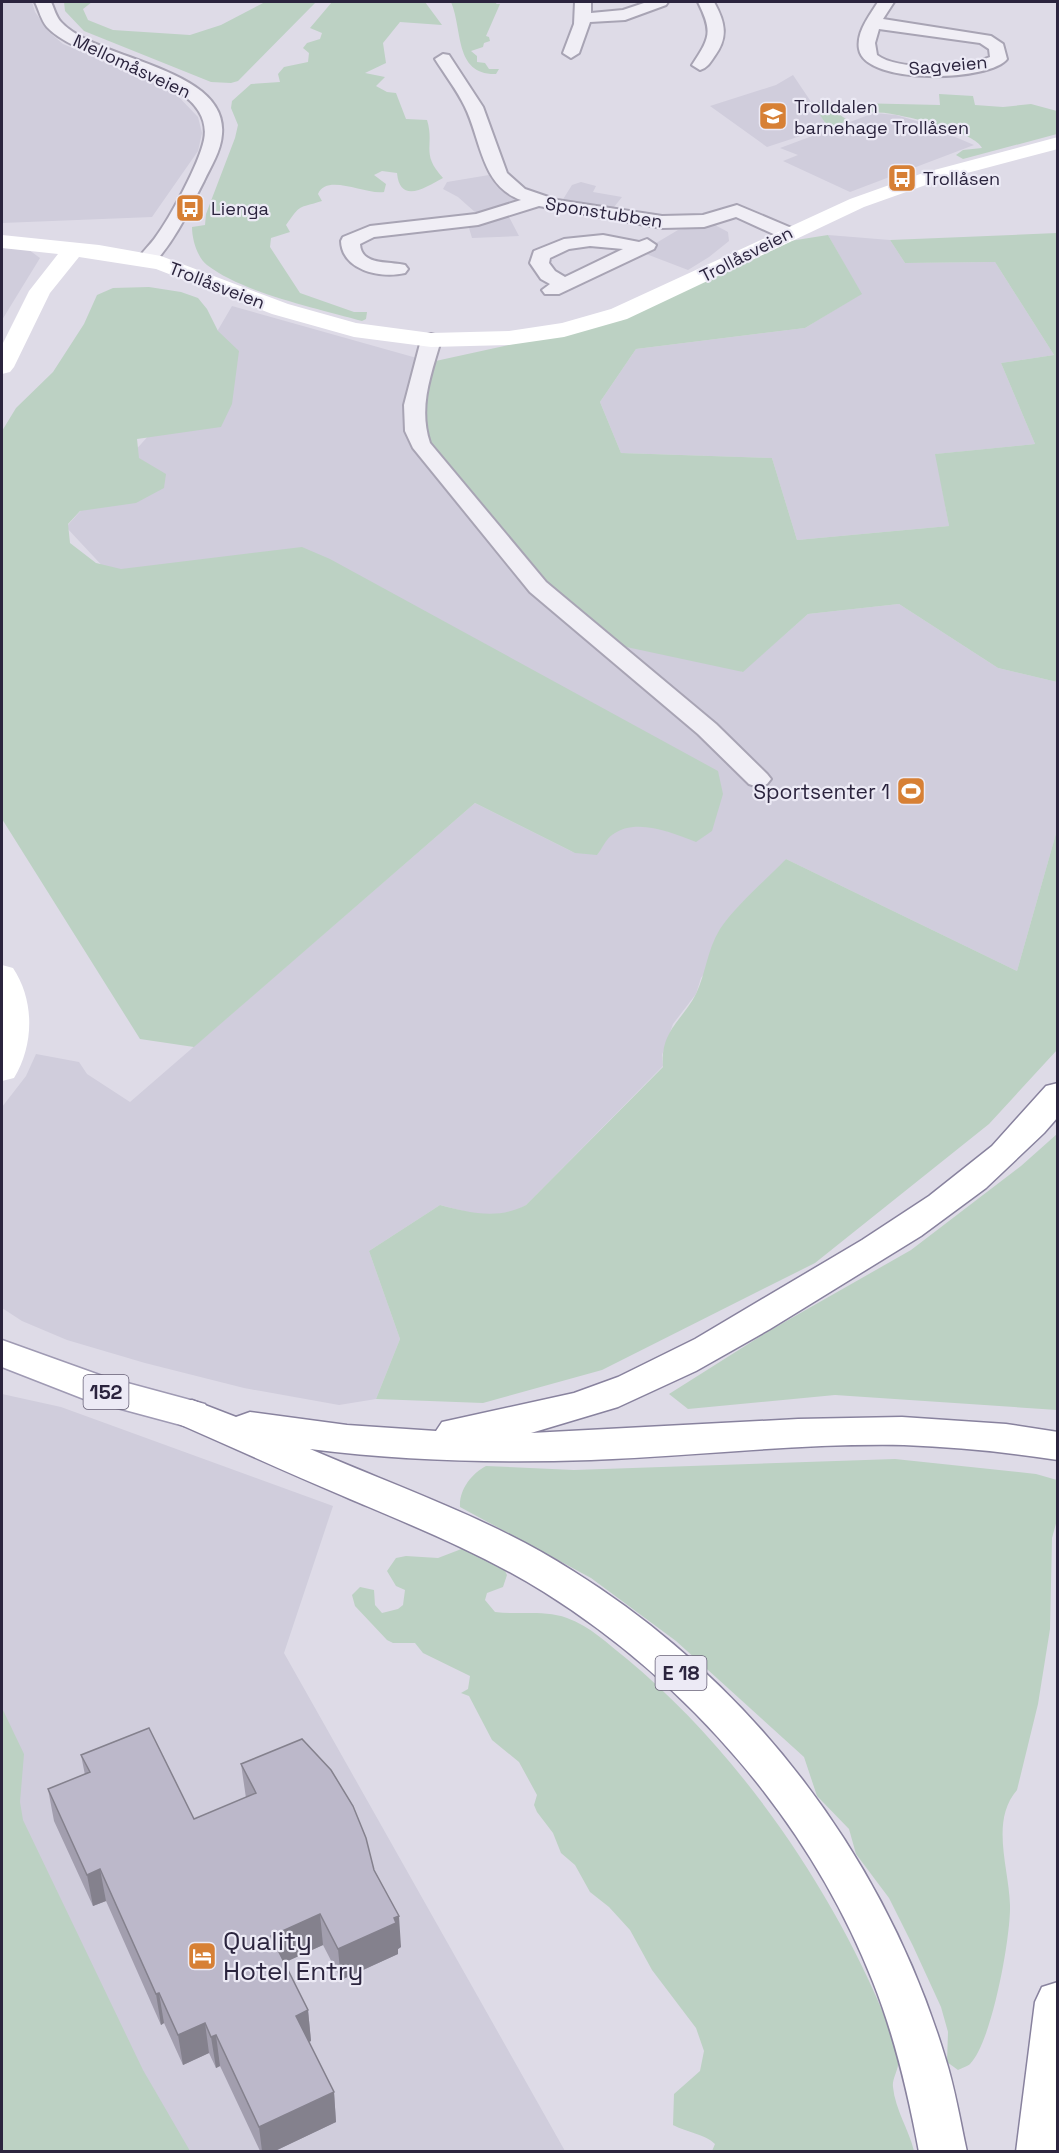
<svg xmlns="http://www.w3.org/2000/svg" width="1059" height="2153" viewBox="0 0 1059 2153" font-family="'Space Grotesk',sans-serif">
  <style>
    .built { fill: #d0cddc }
    .green { fill: #bcd1c3 }
    .lines { fill: none; stroke-linecap: round; stroke-linejoin: round }
    .street-casing { stroke: #a8a4b4; stroke-width: 4 }
    .primary-casing { stroke: #9f9ab3; stroke-width: 3 }
    .highway-casing { stroke: #88829e; stroke-width: 3 }
    .street { fill: #f0eef5; fill-rule: evenodd }
    .secondary { fill: #fff; fill-rule: evenodd }
    .primary { fill: #fff; fill-rule: evenodd }
    .highway { fill: #fff; fill-rule: evenodd }
    .wall { fill: #a29eae }
    .shaded-wall { fill: #84818d }
    .building { fill: #bcb8ca; stroke: #84818d; stroke-width: 1.5 }
    .labels { text-anchor: middle; dominant-baseline: central; stroke-width: 4.5; stroke-linejoin: round; paint-order: stroke }
    .far-street-label { font-size: 18px; fill: #2b243e; stroke: #eceaf5 }
    .far-poi-label { font-size: 18px; fill: #2b243e; stroke: #eceaf5; text-anchor: start }
    .shield { fill: #eceaf5; stroke: #655f75; stroke-width: 1.5 }
    .shield-label { font-size: 20px; font-weight: bold; fill: #2b243e }
    .poi-label { font-size: 21px; fill: #2b243e; stroke: #eceaf5; text-anchor: end }
    .near-poi-label { font-size: 26px; fill: #2b243e; stroke: #eceaf5; text-anchor: start }
  </style>
  <rect width="100%" height="100%" fill="#dedbe7"/>
  <path class="built" d="M2,2H32L35,12L49,32L63,44L157,83L175,93L198,117L202,133L198,151L152,217L2,223Z
    M793,75L828,127L767,147L710,106L776,85Z
    M874,113L896,115L920,122L974,145L850,192L783,161L798,155L780,148Z
    M489,175L521,201L494,211L476,213L458,197L443,189L447,182Z
    M581,182L596,186L593,192L622,197L610,212L560,204L572,185Z
    M508,215L519,236L472,238L469,228L463,224Z
    M715,225L728,232L729,241L709,257L688,270L641,252L678,230Z
    M828,235L890,240L905,263L995,262L1054,355L1001,363L1035,444L936,454L949,526L797,540L772,458L621,453L600,402L636,349L805,328L861,294Z
    M2,248L29,250L40,258L2,320Z
    M232,306L431,362L742,672L808,614L899,604L998,668L1057,682V830L1017,971L786,859L701,978L696,994L673,1024L662,1055L663,1066L526,1205L510,1214H475L440,1205L369,1251L400,1339L376,1399L339,1405L244,1388L145,1363L67,1340L22,1321L2,1308V1107L26,1076L36,1054L79,1062L87,1074L130,1102L475,803L575,853L108,572L66,527L170,412Z
    M2,1394L61,1407L333,1506L284,1653L565,2151H177L2,1837Z"/>
  <path class="green" d="M64,2H92L83,9L88,20L113,30L190,35L221,25L265,2H316L238,81L231,83L211,82L84,31L65,11Z
    M332,2H425L442,25L400,22L383,43L386,63L365,73L385,77L376,86L387,92L396,93L406,119L427,120C435,146 420,153 443,178C426,187 400,205 397,173L382,171L374,175L386,184L384,192C365,195 327,173 318,194L322,201C297,209 302,203 286,225L290,232L271,238L270,247L300,293L354,312H367L366,319L362,321C317,308 243,293 207,265C197,257 192,239 192,227L205,225L206,214L235,138L238,125L231,108L232,101L251,84L280,82L278,74L284,67L308,62L309,53L303,48L307,43L320,39L322,33L310,28Z
    M451,2H497L496,4H500L486,36L489,37L490,41L484,43L483,47L471,51L477,56V62L485,63L489,69H499L496,74C454,75 463,30 451,2Z
    M939,94L973,96L975,105L1003,107L1031,104L1057,111V134L963,159L956,155L963,150L982,148C976,133 914,118 897,115C879,111 858,112 840,115L846,119L845,122L828,127L811,102L940,105Z
    M1057,233V682L998,668L899,604L808,614L743,672L617,645L527,577L413,421L431,362L622,320L777,243L828,235L862,294L805,328L636,349L600,402L621,453L772,458L797,540L949,526L935,454L1035,444L1001,363L1054,355L995,262L905,263L890,240Z
    M149,287L181,292L198,298L207,309L218,331L239,351L232,404L221,427L137,439L139,458L166,474L164,488L136,503L80,511L68,524L70,543L96,563L121,569L302,547L330,559L718,771L723,794L712,831L696,842C672,833 636,817 612,835C606,839 602,849 597,855L575,853L475,803L194,1047L140,1039L2,819V431L16,408L53,372L84,324L97,295L113,288Z
    M1057,830V1050L989,1124L815,1263L602,1370L483,1403L376,1399L400,1339L369,1251L440,1205C470,1213 498,1220 526,1205L663,1067C660,1031 682,1021 696,994C706,973 707,950 720,929C736,905 766,880 786,859L1017,971Z
    M1057,1134V1410L835,1395L688,1409L669,1394L767,1332L911,1250L1021,1166Z
    M895,1459L1036,1474L1057,1480V1520L1052,1538L1050,1629L1038,1704L1017,1790C990,1821 1009,1868 1010,1905C1011,1936 992,2042 970,2064C968,2066 962,2068 958,2070L947,2062L948,2032L941,2007L913,1946L889,1898L856,1854L849,1829L817,1796L804,1757L676,1641L591,1578L460,1507C459,1490 471,1474 486,1466L574,1470Z
    M464,1548L481,1551L484,1559L504,1569L507,1575L503,1587L487,1593L485,1600L495,1612C519,1615 544,1610 567,1618C590,1626 608,1644 627,1659C738,1751 833,1889 887,2022C891,2032 900,2054 898,2065C897,2072 892,2080 893,2087C895,2109 909,2130 914,2151H712L715,2144C705,2134 686,2132 673,2125L674,2094L700,2071L704,2051L696,2028L652,1970L630,1930L609,1907L590,1892L575,1865L561,1853L553,1833L537,1812L534,1805L537,1795L519,1762L492,1740L469,1696L461,1693L468,1689L470,1676L423,1653L415,1643H393L387,1640L355,1606L352,1595L360,1587L374,1590L375,1605L382,1613L398,1609L403,1605L405,1590L396,1586L387,1571L396,1558L406,1556L438,1558Z
    M2,1708L24,1754L20,1802L23,1820L143,2070L190,2151H2Z"/>
  <g class="lines">
    <g class="street-casing">
      <path id="street" d="M35,2H51C54,8 56,17 61,22C97,61 228,67 222,134C221,151 211,166 204,181C189,210 176,239 154,263L147,265L138,259C143,251 150,245 155,238C170,218 199,164 204,140C217,75 81,65 47,27C41,20 39,10 35,2Z
        M575,2H591V13L623,10L647,2H668L666,5L625,20L590,22L579,53L571,58L563,53L574,24Z
        M698,2H714C725,22 729,37 714,57C710,63 707,68 700,70L692,65C710,38 713,32 698,2Z
        M878,2H894L883,19L991,36L1003,44L1007,59C991,81 865,86 859,49C856,32 870,15 878,2ZM879,29L980,43L989,49L990,57C965,67 900,72 877,55L875,43Z
        M443,54L449,55L483,107L507,173L525,189L557,200L662,216L703,215L737,205L794,229L796,233L794,237H780L736,217L704,227L662,228L539,206L478,225L374,237L360,244C361,266 389,261 405,265L408,269L405,273C380,279 342,270 341,241L343,237L370,226L476,214L521,200C481,186 481,139 465,107C457,90 445,75 435,59Z
        M603,235L639,242L647,239L656,245L654,249L559,294H545L542,290L550,284L541,279L530,263L534,251L564,239ZM590,246L623,249L565,277L555,271L549,263L550,258L569,249Z
        M431,334L438,336L441,340C431,375 418,407 430,443L546,582L716,724L767,774L771,779L767,784L758,787L749,784L698,734L530,592L413,448L405,431L404,405L421,340L424,336Z"/>
    </g>
    <g class="primary-casing">
      <path id="primary" d="M2,1340L105,1377L205,1404L211,1414L205,1424L192,1428L84,1399L2,1367Z"/>
    </g>
    <g class="highway-casing">
      <path id="highway" d="M1058,1083V1117L1044,1133L986,1188L921,1236L770,1329L696,1371L618,1407L531,1433L798,1419L902,1417L1006,1424L1058,1432V1460C1006,1452 956,1447 904,1445C799,1443 695,1456 591,1460C497,1463 403,1461 310,1449C398,1487 492,1519 573,1571C751,1682 884,1856 945,2057C955,2088 960,2120 967,2152H919C908,2093 895,2037 873,1982C810,1822 689,1683 544,1592C483,1554 416,1527 350,1499C293,1475 236,1449 179,1424L173,1414L179,1404L192,1400L236,1417L250,1412L347,1425L436,1431L442,1422L574,1393L618,1377L695,1339L862,1240L929,1196L992,1146L1046,1086Z
        M1058,1982V2152H1016L1035,2002L1042,1987Z"/>
    </g>
    <use href="#street" class="street"/>
    <path class="secondary" d="M1058,137V149L937,181L864,207L627,319L564,337L509,345L431,347L354,337L272,314L156,269L79,257L50,293L14,367L10,372L2,374V345L29,291L58,254L2,248V235L99,245L161,256L288,304L356,323L431,333L509,331L562,323L611,309L850,199L923,173Z
      M2,965L13,968C35,1001 34,1045 14,1078L2,1081Z"/>
    <use href="#primary" class="primary"/>
    <use href="#highway" class="highway"/>
  </g>
  <path class="wall" d="M81,1755L194,1819L246,1798L241,1764L374,1870L401,1947L398,1949V1954L341,1980L323,1945L284,1962L308,2010L311,2041L309,2042L334,2092L336,2122L275,2151H260L220,2066L216,2068L209,2053L183,2065L164,2023L161,2025L106,1901L93,1906L54,1821L48,1789L85,1775Z"/>
  <path class="shaded-wall" d="M100,1869L106,1901L93,1906L87,1875Z
    M320,1914L323,1945L275,1967L271,1936Z
    M399,1916L401,1947L398,1949V1954L341,1980L338,1949Z
    M159,1993L164,2023L161,2025L156,1994Z
    M308,2010L311,2041L299,2046L296,2016Z
    M205,2023L209,2053L183,2065L178,2035Z
    M216,2035L220,2066L216,2068L211,2037Z
    M334,2092L336,2122L275,2151H262L259,2127Z"/>
  <path class="building" d="M149,1728L194,1819L256,1793L241,1764L302,1739L331,1770L353,1806L366,1838L374,1870L399,1916L394,1918L396,1923L338,1949L320,1914L271,1936L308,2010L296,2016L334,2092L259,2127L216,2035L211,2037L205,2023L178,2035L159,1993L156,1994L100,1869L87,1875L48,1789L90,1772L81,1755Z"/>
  <defs>
    <g id="school-square" transform="scale(1.5)"><rect x="-9" y="-9" width="18" height="18" rx="4" fill="#d78035" stroke="#eceaf5"/><path d="M0-5L7-2L0 1L-7-2ZM-4 1L0 2.5L4 1V4Q0 6-4 4Z" fill="#fff"/></g>
    <g id="bus-square" transform="scale(1.5)"><rect x="-9" y="-9" width="18" height="18" rx="4" fill="#d78035" stroke="#eceaf5"/><path d="M-5-6H5V4H4V6H2V4H-2V6H-4V4H-5ZM-3.5-4V0h7V-4ZM-3.5 1.2v1.5H-2V1.2ZM2 1.2v1.5H3.5V1.2Z" fill="#fff"/></g>
    <g id="stadium-square" transform="scale(1.5)"><rect x="-9" y="-9" width="18" height="18" rx="4" fill="#d78035" stroke="#eceaf5"/><path d="M0-5a6.5 5 0 1 0 0 10a6.5 5 0 1 0 0-10ZM-3.5-1.8h7v3.6h-7Z" fill="#fff"/></g>
    <g id="hotel-square" transform="scale(1.5)"><rect x="-9" y="-9" width="18" height="18" rx="4" fill="#d78035" stroke="#eceaf5"/><path d="M-6-4.5h1.5V1H6V5H4.5V3h-9V5H-6ZM-4 0a1.8 1.8 0 1 1 3.6 0ZM.5 0V-2.5h3Q6-2.5 6 0Z" fill="#fff"/></g>
  </defs>
  <g fill-rule="evenodd">
    <use href="#school-square" x="773" y="116"/>
    <use href="#bus-square" x="902" y="178"/>
    <use href="#bus-square" x="190" y="208"/>
    <use href="#stadium-square" x="911" y="791"/>
    <use href="#hotel-square" x="202" y="1956"/>
  </g>
  <g class="labels">
    <g class="far-street-label">
      <text transform="translate(948 65) rotate(-5)">Sagveien</text>
      <text transform="translate(132 66) rotate(25)">Mellomåsveien</text>
      <text transform="translate(604 212) rotate(9)">Sponstubben</text>
      <text transform="translate(746 254) rotate(-27)">Trollåsveien</text>
      <text transform="translate(217 285) rotate(21)">Trollåsveien</text>
    </g>
    <g class="far-poi-label">
      <text x="794" y="106">Trolldalen<tspan x="794" dy="21">barnehage Trollåsen</tspan></text>
      <text x="923" y="178">Trollåsen</text>
      <text x="211" y="208">Lienga</text>
    </g>
    <g class="shield">
      <rect x="83.5" y="1375" width="45" height="34" rx="4.5"/>
      <rect x="655.5" y="1656" width="51" height="34" rx="4.5"/>
    </g>
    <g class="shield-label">
      <text x="106" y="1392">152</text>
      <text x="681" y="1673">E 18</text>
    </g>
    <g class="poi-label">
      <text x="890" y="791">Sportsenter 1</text>
    </g>
    <g class="near-poi-label">
      <text x="223" y="1941">Quality<tspan x="223" dy="30">Hotel Entry</tspan></text>
    </g>
  </g>
  <rect width="1059" height="2153" fill="none" stroke="#2b243e" stroke-width="6"/>
</svg>
